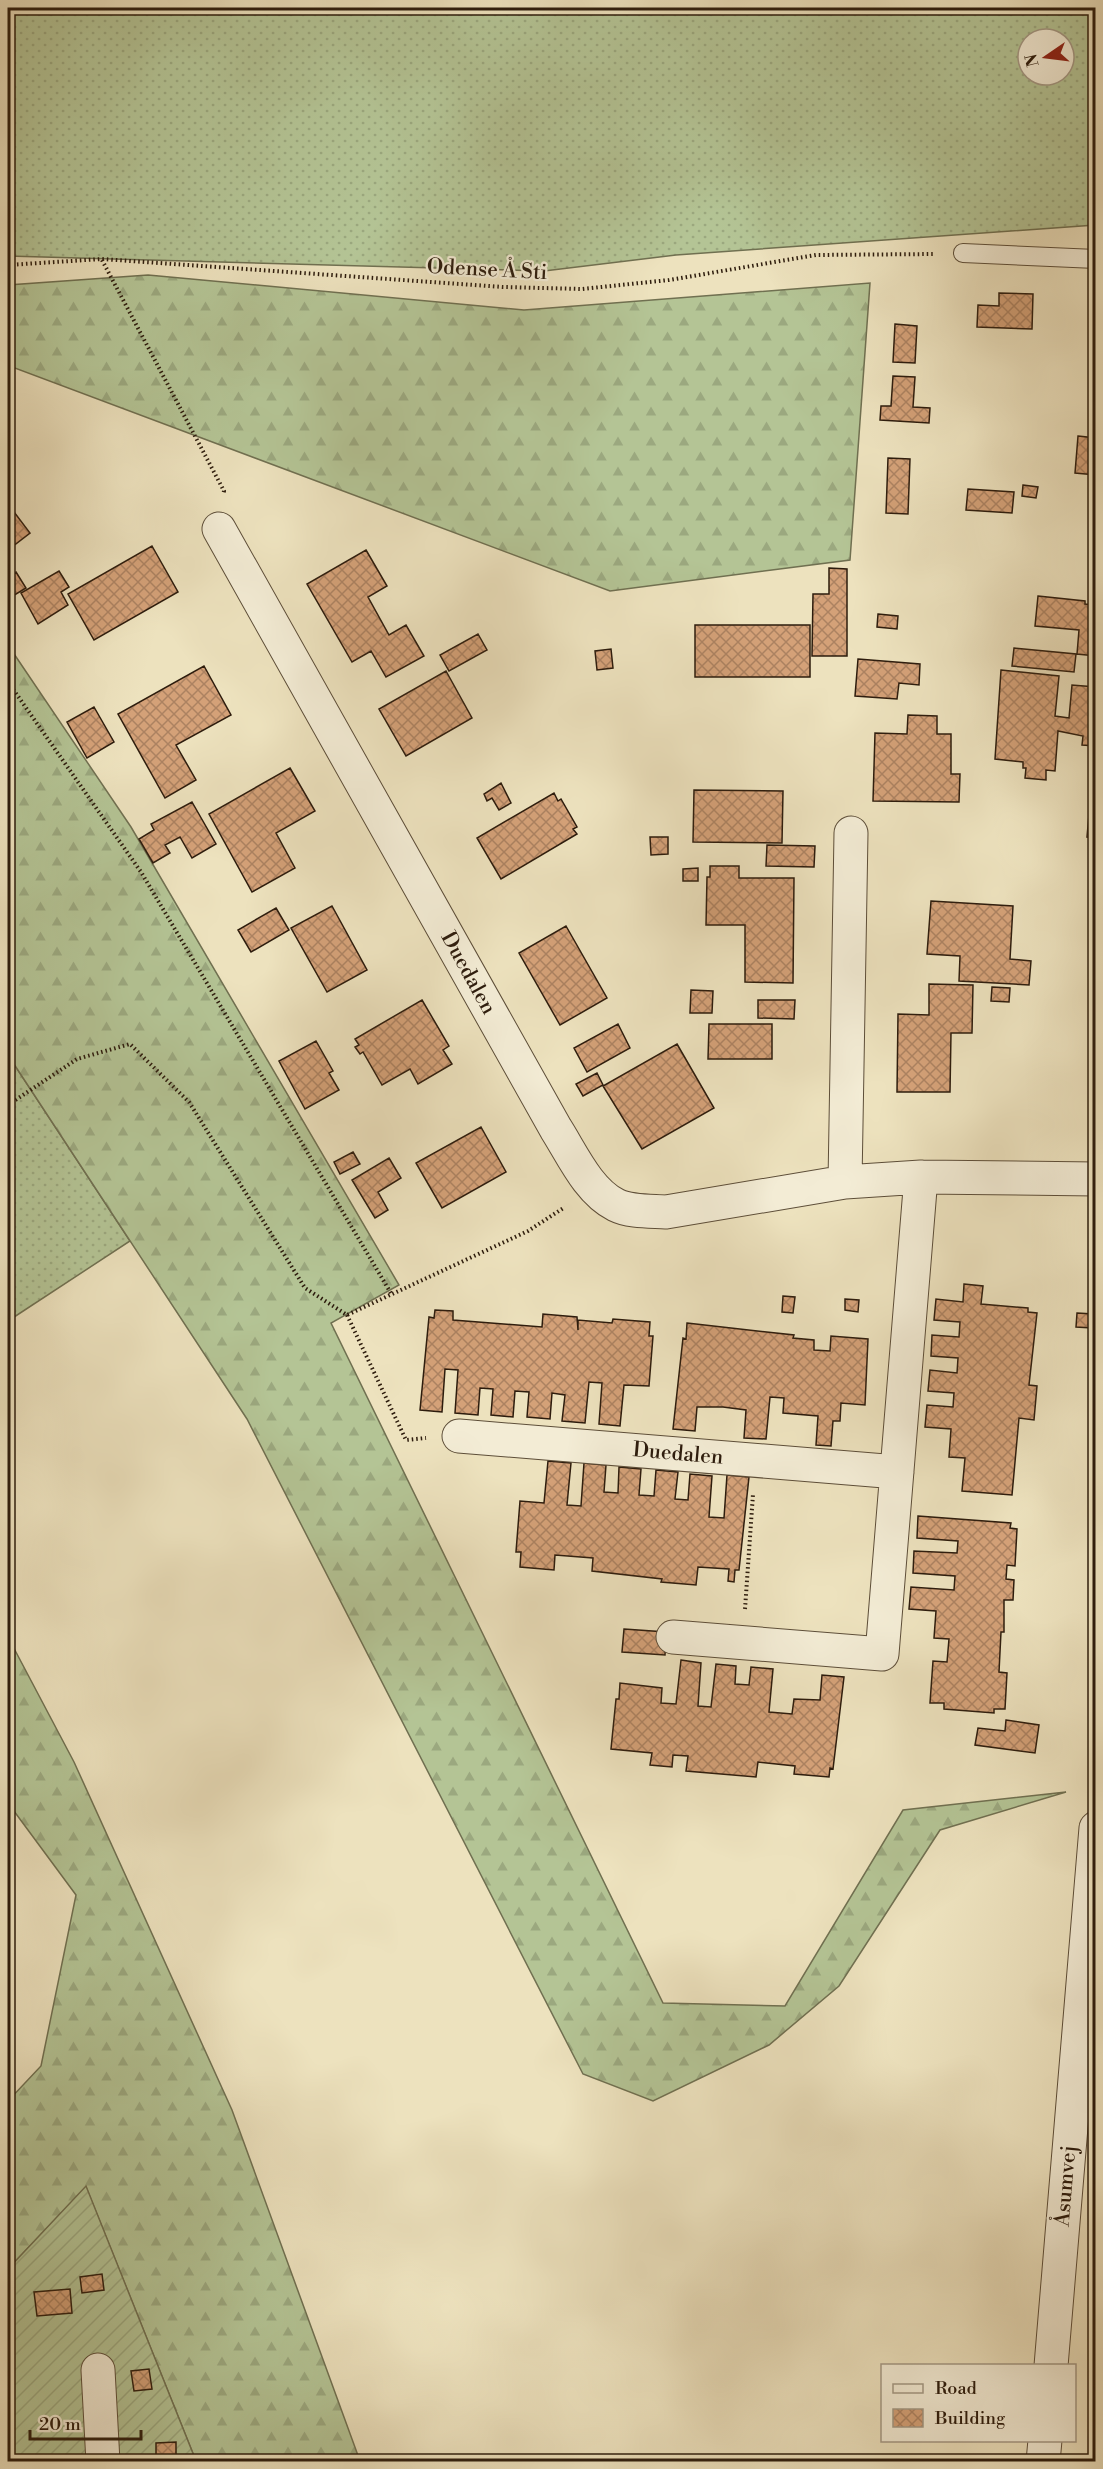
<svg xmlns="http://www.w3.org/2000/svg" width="1103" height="2469" viewBox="0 0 1103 2469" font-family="'Libre Bodoni',serif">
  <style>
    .grass { fill: url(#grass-dots); stroke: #707051; stroke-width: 1.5; fill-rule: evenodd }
    .forest { fill: url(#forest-firs); stroke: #707051; stroke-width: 1.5 }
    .garden { fill: url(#garden-furrows); stroke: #707051; stroke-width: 1.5 }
    .building { fill: url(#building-cross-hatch); stroke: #2d1c0d; stroke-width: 1.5 }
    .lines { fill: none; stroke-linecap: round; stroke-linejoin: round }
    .service-casing { stroke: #5d4e39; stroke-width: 20 }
    .minor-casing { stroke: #5d4e39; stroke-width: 35 }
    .tertiary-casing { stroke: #5d4e39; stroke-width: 35 }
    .path { stroke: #2d1c0d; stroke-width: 4; stroke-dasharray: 1.5 3; stroke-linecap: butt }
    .service { stroke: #f3ecd5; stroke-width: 18 }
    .minor { stroke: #f3ecd5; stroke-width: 33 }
    .tertiary { stroke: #f3ecd5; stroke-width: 33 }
    .labels { text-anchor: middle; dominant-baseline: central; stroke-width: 4.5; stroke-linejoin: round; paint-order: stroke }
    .street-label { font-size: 21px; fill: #2d1c0d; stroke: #f3ecd5 }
  </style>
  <defs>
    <pattern id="grass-dots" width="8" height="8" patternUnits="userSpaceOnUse" patternTransform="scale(1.5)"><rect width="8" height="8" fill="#b4c495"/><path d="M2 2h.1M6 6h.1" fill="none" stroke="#9ba87f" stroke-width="1.8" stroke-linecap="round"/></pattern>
    <pattern id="forest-firs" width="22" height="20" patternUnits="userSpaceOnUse" patternTransform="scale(1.5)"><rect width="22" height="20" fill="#b4c495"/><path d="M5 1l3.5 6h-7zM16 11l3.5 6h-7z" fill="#9ba87f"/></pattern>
    <pattern id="garden-furrows" width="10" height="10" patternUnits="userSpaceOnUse" patternTransform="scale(1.5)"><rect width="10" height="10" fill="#b4c495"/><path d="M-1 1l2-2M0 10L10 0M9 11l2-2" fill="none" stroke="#9ba87f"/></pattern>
    <pattern id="building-cross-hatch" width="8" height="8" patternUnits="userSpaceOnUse" patternTransform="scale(1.5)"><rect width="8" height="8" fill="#d4a178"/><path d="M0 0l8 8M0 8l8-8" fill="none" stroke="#ac8261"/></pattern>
  </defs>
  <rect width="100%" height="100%" fill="#ede2be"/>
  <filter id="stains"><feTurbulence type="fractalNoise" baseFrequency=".00333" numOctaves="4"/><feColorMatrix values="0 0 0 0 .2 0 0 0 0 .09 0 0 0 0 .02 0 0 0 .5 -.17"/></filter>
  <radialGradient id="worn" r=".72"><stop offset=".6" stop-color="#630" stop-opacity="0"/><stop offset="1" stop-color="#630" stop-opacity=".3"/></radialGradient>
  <path class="grass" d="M8,8H1095V225L676,255L544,271L8,256ZM1028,39H1064V75H1028Z
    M8,1055L130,1241L8,1321Z"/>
  <path class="forest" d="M148,275L524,310L870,283L850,560L610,591L15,368L8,371V285Z
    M8,645L131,827L399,1285L331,1323L663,2003L785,2006L903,1810L1066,1792L940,1830L839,1986L769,2045L653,2101L583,2074L247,1419L8,1055Z
    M8,1637L74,1762L232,2110L360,2461H196L86,2187L8,2269V2101L41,2066L76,1895L8,1803Z"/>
  <path class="garden" d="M86,2186L196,2461H8V2269Z"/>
  <path class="building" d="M999,293L1033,294L1032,329L977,327L978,305L999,306Z
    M895,324L917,326L915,363L893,362Z
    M893,376L915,377L913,407L930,408L929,423L880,420L881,406H891Z
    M1078,436L1096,438V475L1075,473Z
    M888,458L910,459L908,514L886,513Z
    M1023,485L1038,487L1036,498L1022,496Z
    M968,489L1014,492L1012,513L966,510Z
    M8,504L30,533L8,550Z
    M152,546L178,592L94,640L68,594Z
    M366,550L387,586L368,597L389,635L406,625L424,656L386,677L371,651L352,662L307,584Z
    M829,568L847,569V656H812L813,594H829Z
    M59,571L69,587L61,592L68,605L38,624L21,593Z
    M16,572L26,588L8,599V577Z
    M1038,596L1085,601V604L1096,605V656L1077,654L1079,630L1035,626Z
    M878,614L898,616L897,629L877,627Z
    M695,625H810V677H695Z
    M478,634L487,650L449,671L440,655Z
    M1014,648L1076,654L1074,672L1012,666Z
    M611,649L613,668L597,670L595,651Z
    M858,659L920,664L919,685L899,683L897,699L855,696Z
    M204,666L231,715L176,745L196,780L165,798L118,714Z
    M1001,670L1059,676L1055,716L1069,718L1072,685L1096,687V746L1082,745L1083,736L1058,731L1055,771L1046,770V780L1025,778L1026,768H1023V762L995,759Z
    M446,671L472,718L406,756L379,709Z
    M94,707L114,742L87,758L67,722Z
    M908,715L937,716V734H951V774H960L959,802L873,801L875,733L907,734Z
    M290,768L315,811L276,833L295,868L252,892L209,814Z
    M501,783L511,803L499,810L492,798L487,801L484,794Z
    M694,790L783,791L782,843L693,842Z
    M554,793L558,801L561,799L577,827L573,829L577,834L501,879L477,838Z
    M192,802L216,844L192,858L180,837L165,845L170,853L153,863L139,839L154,830L151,824Z
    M1090,804H1096V838L1087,837Z
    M650,837H668V854L651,855Z
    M767,845L815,846L814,867L766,866Z
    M710,866H739V878H794L793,983L745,982V925H706L707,877H710Z
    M698,868V881H683V869Z
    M931,901L1013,906L1010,959L1031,961L1029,985L959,981L960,956L927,954Z
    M332,906L367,970L327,992L291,928Z
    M276,908L289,930L251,952L238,930Z
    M566,926L607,998L560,1025L519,953Z
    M929,984L973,985L972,1033H951L950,1092H897L898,1014L929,1015Z
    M992,987L1010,988L1009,1002L991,1001Z
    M691,990L713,991L712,1013H690Z
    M422,1000L449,1046L443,1050L452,1064L418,1084L410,1069L382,1085L363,1052L360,1054L355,1047L359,1045L355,1039Z
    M758,1000H795L794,1019L758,1018Z
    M618,1024L630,1048L587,1072L574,1048Z
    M709,1024H772V1059H708Z
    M316,1041L333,1071L329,1073L339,1090L305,1109L279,1061Z
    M677,1044L714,1108L642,1149L603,1086Z
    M597,1073L603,1085L583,1096L576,1084Z
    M481,1127L506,1172L442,1208L416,1163Z
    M353,1152L360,1164L340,1174L334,1162Z
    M389,1158L401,1178L378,1192L388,1210L375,1218L352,1180Z
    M964,1284L983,1286L981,1304L1028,1308V1312L1037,1313L1029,1385L1037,1386L1034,1420L1019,1418L1012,1495L962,1491L965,1458L949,1457L951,1429L925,1427L927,1405L953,1407L954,1393L928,1391L930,1370L957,1373L958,1358L931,1356L932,1335L959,1337L960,1322L934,1320L936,1299L963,1302Z
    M783,1296L795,1297L793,1313L782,1312Z
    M845,1299L859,1300L858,1312L845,1310Z
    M435,1310L453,1311V1320L542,1327L543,1314L577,1317L578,1330V1320L612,1323L613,1319L650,1322L649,1336H653L649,1386L624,1385L620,1426L599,1424L602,1383L589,1382L585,1423L562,1421L565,1395L552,1393L550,1419L527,1417L529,1392L515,1391L513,1417L491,1415L493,1389L480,1388L478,1415L455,1413L458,1370L445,1369L442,1412L420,1410L429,1317L434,1318Z
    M1077,1313L1093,1314L1092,1328L1076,1327Z
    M687,1323L794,1335L793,1338L814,1340V1350L830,1351L831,1336L868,1339L865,1405L841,1403L840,1421H833L831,1446L816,1445L818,1416L783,1413L784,1398L770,1397L766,1439L744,1438L746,1410L723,1407H697L695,1431L673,1429L683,1338L686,1339Z
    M548,1461L571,1463L567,1505L581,1506L584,1463L606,1465L604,1492L618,1493L619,1467L641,1469L639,1495L654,1496L656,1470L678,1472L675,1499L688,1500L690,1474L712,1476L709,1517L724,1518L727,1475L749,1477L739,1570H735L734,1582L728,1581L729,1569L698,1567L696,1585L661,1582L662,1579L592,1571L593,1558L555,1555L554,1570L520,1567L521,1552H516L520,1501L544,1503Z
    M918,1516L1011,1523L1010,1528L1017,1529L1015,1566L1007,1565L1006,1579L1014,1580L1013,1600H1004V1632H1001L999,1672L1007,1673L1005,1709H994V1713L944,1709V1703H930L933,1661L947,1662L949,1639L934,1638L936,1611L909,1609L911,1587L954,1590L955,1576L913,1573L914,1551L957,1553L958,1541L917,1538Z
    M624,1629L666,1632L665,1655L622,1652Z
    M681,1660L701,1663L698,1706L711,1707L716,1664L736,1666L735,1684L749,1685L751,1667L773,1669L769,1712L792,1714L794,1699L820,1700L822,1675L844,1677L833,1769L830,1768L829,1777L794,1774L795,1766L758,1762L756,1777L686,1771L688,1756L673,1755L672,1767L650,1765L652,1753L611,1749L616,1699H619L620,1683L662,1688L661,1703L676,1704Z
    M1006,1720L1039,1725L1035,1753L975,1745L978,1728L1005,1731Z
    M102,2274L104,2290L82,2293L80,2277Z
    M70,2289L72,2313L37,2316L34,2292Z
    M149,2369L152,2389L134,2391L131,2371Z
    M8,2398L11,2437H8Z
    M176,2442V2460L187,2459V2462H140L156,2461V2443Z"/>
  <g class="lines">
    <g class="service-casing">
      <path id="service" d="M963,253L1096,259"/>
    </g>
    <g class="minor-casing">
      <path id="minor" d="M219,529L556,1129C572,1154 588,1191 616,1205C630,1212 650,1211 666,1212L845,1182L921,1177L1096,1179
        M845,1182L851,833
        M459,1436L897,1472
        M673,1637L882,1654L921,1177
        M98,2370L103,2462"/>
    </g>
    <g class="tertiary-casing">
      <path id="tertiary" d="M1051,2366L1096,1828
        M1043,2462L1045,2440"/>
    </g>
    <path class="path" d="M102,260L224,491L223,495
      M8,265L102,259L503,287L582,289L669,280L816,255L935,254
      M8,682L141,872L392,1295
      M8,1105L77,1059L130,1044L189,1102L305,1288L347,1315L528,1231L565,1207
      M347,1315L406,1440L426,1438
      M745,1609L753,1494"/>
    <use href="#service" class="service"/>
    <use href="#minor" class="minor"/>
    <use href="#tertiary" class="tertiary"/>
  </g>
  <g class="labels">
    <g class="street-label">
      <text transform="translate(487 270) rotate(3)">Odense Å Sti</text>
      <text transform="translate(468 973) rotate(61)">Duedalen</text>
      <text transform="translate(678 1454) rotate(5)">Duedalen</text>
      <text transform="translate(1066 2186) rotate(-85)">Åsumvej</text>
    </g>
  </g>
  <rect width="1103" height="2469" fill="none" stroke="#ede2be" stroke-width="30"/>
  <rect x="9" y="9" width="1085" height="2451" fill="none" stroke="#2d1c0d" stroke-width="3"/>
  <rect x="15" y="15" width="1073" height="2439" fill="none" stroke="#2d1c0d" stroke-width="1.5"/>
  <rect x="881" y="2364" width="195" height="78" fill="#f3ecd5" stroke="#a49985" stroke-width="1.5"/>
  <rect x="893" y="2384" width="30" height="9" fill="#f3ecd5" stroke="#a49985" stroke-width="1.5"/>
  <text x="935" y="2394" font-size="18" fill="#2d1c0d">Road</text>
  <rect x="893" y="2409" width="30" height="18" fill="url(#building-cross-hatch)" stroke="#a49985" stroke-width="1.5"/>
  <text x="935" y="2424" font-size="18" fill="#2d1c0d">Building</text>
  <g transform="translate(1046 57) rotate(256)"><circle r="28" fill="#f3ecd5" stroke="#a49985" stroke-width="1.5"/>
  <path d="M0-4.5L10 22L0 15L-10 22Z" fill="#8f2418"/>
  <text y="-9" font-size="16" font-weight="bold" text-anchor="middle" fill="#2d1c0d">N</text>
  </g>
  <path d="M30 2430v9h111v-9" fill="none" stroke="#2d1c0d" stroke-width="3"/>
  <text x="39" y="2430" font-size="18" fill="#2d1c0d" stroke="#f3ecd5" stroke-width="4.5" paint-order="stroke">20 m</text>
  <rect width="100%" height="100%" filter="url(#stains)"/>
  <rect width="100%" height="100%" fill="url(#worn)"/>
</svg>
